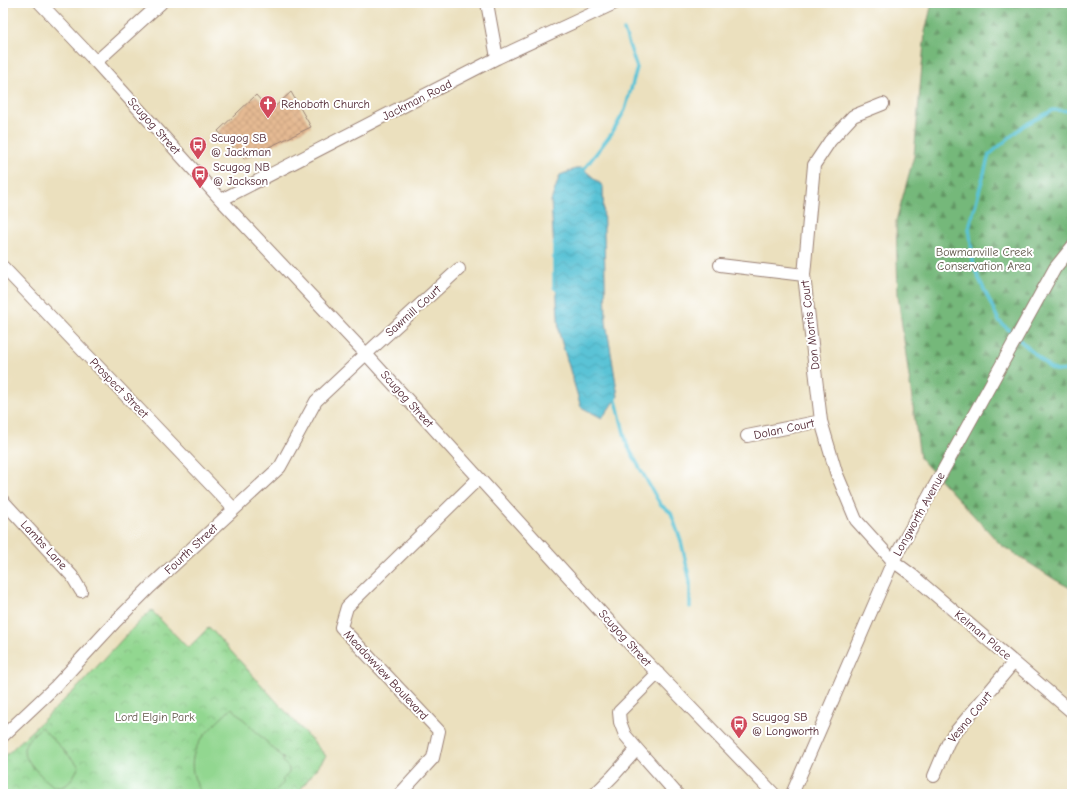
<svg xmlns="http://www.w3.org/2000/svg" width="1075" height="797" viewBox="0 0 1075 797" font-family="'Comic Neue',sans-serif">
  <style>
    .forest { fill: url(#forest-firs); stroke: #606c52 }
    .park { fill: url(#park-crowns); stroke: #6e7b5e }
    .pitch { fill: #92d790; stroke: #6e7b5e }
    .water { fill: url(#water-waves); stroke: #527180 }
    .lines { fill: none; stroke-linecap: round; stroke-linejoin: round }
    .stream { stroke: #5ac3d6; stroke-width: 3.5 }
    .building { fill: url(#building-cross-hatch) }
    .minor-casing { stroke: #9a8074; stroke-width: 14 }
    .minor { stroke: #fff; stroke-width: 12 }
    .labels { text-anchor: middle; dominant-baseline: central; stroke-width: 4; stroke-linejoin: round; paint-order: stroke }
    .street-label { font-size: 12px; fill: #4a1f2b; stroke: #fff }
    .poi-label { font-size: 12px; fill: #4a1f2b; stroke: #fff; text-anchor: start }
    .park-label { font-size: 12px; fill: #605649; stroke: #fff }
  </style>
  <defs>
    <pattern id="forest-firs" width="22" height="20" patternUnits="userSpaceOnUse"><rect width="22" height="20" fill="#75b87a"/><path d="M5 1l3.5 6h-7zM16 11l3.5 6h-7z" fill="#629564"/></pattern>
    <pattern id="park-crowns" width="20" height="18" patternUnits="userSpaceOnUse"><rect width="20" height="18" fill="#92d790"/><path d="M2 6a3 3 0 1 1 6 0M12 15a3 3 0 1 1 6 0" fill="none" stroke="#7fb87c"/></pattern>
    <pattern id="water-waves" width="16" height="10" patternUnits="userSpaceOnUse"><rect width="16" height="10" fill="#5ac3d6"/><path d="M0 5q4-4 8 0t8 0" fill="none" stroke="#50a7b8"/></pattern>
    <pattern id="building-cross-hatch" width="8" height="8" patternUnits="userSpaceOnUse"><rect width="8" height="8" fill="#e5ba93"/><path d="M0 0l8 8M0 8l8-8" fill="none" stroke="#c69f7f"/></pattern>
  </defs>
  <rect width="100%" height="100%" fill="#fff"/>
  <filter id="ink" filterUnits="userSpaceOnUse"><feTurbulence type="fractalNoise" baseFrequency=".025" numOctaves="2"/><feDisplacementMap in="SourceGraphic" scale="8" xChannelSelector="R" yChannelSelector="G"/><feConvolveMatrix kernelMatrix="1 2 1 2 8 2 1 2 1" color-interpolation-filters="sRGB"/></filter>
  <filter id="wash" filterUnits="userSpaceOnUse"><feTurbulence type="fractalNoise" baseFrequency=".012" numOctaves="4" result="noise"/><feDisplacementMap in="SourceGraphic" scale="16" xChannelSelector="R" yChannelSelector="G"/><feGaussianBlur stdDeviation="0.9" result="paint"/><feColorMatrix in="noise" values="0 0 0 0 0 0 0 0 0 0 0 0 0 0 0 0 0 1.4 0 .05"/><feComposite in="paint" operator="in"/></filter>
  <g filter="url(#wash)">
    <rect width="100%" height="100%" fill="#ebe0be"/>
    <path class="forest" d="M932,3H1072V589L1054,579L1001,545L920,458L898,296L896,221L914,156L925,32Z"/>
    <path class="park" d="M151,610L188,648L209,627L326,756L297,794H3V758L79,686L129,632Z"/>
    <path class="pitch" d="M232,708L284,759L282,761L289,768V773L282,780L284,782L272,794H202C177,753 205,734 232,708Z
      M41,727L79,766C75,773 71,785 61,787C58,788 52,786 50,783C42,778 23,758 24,749C25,740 36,733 41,727Z"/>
    <path class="water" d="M581,167L603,186L606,322L618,396L602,418L581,407L559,333L551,201L560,175Z"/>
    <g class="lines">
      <path class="stream" d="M1072,111L1053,110L1023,126L989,155L969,228L974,268L999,321L1049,367L1057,371L1072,370
        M582,173L584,169L612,133L625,110L637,68L624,30
        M555,242L554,246V287L559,292
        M615,396L627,445L660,504L671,513L681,541L690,581V607"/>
    </g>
    <g id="blocks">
      <path class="building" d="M291,92L311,127L244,159L218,131L256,95L270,111Z"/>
    </g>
  </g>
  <g filter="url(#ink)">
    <use href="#blocks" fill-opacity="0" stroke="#9a8074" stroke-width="1"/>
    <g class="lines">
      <g class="minor-casing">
        <path id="minor" d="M40,3L96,62L221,200L366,354L639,654L774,794
          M487,3L497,58
          M96,62L161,3
          M883,104L853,116L830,141L814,165L804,275L821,421L836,472L856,520L893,561L912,575L1072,712
          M221,200L497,58L615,3
          M720,265L804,275
          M3,267L234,509
          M747,436L821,421
          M3,501L72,576L81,591
          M658,673L619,712L620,722L625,735L637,749L677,794
          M3,736L56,686L116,621L150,587L280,467L316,401L366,354L459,269
          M934,776L948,743L952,736L1014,662
          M400,794L433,758L439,731L341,627L347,607L479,478
          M595,794L613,776L637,749
          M792,794L893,561L1055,268L1072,247"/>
      </g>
      <use href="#minor" class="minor"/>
    </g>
  </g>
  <defs>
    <g id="church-pin" transform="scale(0.9)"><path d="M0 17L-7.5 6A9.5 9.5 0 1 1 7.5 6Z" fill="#d1495b" stroke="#fff"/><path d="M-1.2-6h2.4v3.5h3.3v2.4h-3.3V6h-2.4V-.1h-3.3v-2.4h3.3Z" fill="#fff"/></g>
    <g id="bus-pin" transform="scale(0.9)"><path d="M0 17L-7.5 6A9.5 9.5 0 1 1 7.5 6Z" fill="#d1495b" stroke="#fff"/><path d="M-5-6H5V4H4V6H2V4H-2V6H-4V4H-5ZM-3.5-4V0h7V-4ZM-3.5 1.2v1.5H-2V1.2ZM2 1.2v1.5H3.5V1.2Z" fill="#fff"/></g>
  </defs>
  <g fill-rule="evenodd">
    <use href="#church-pin" x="268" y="104"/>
    <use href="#bus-pin" x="198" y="145"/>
    <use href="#bus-pin" x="200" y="174"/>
    <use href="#bus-pin" x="739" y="724"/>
  </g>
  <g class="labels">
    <g class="street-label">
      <text transform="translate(417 100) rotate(-27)">Jackman Road</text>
      <text transform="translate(154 126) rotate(48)">Scugog Street</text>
      <text transform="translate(413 311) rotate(-42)">Sawmill Court</text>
      <text transform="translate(810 325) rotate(-97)">Don Morris Court</text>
      <text transform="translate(119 388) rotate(46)">Prospect Street</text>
      <text transform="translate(407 399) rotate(48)">Scugog Street</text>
      <text transform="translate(784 429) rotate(-12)">Dolan Court</text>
      <text transform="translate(919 514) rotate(-61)">Longworth Avenue</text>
      <text transform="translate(44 545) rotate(47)">Lambs Lane</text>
      <text transform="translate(191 549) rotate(-43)">Fourth Street</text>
      <text transform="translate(983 635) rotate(40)">Kelman Place</text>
      <text transform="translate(625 638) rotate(48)">Scugog Street</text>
      <text transform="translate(386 675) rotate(47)">Meadowview Boulevard</text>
      <text transform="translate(970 717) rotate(-51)">Vesna Court</text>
    </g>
    <g class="poi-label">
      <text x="281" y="104">Rehoboth Church</text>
      <text x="211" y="138">Scugog SB<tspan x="211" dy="14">@ Jackman</tspan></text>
      <text x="213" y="167">Scugog NB<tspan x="213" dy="14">@ Jackson</tspan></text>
      <text x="752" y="717">Scugog SB<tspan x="752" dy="14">@ Longworth</tspan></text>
    </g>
    <g class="park-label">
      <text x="984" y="252">Bowmanville Creek<tspan x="984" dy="14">Conservation Area</tspan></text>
      <text x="155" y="717">Lord Elgin Park</text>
    </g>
  </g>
  <rect width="1075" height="797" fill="none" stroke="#fff" stroke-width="16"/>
</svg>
